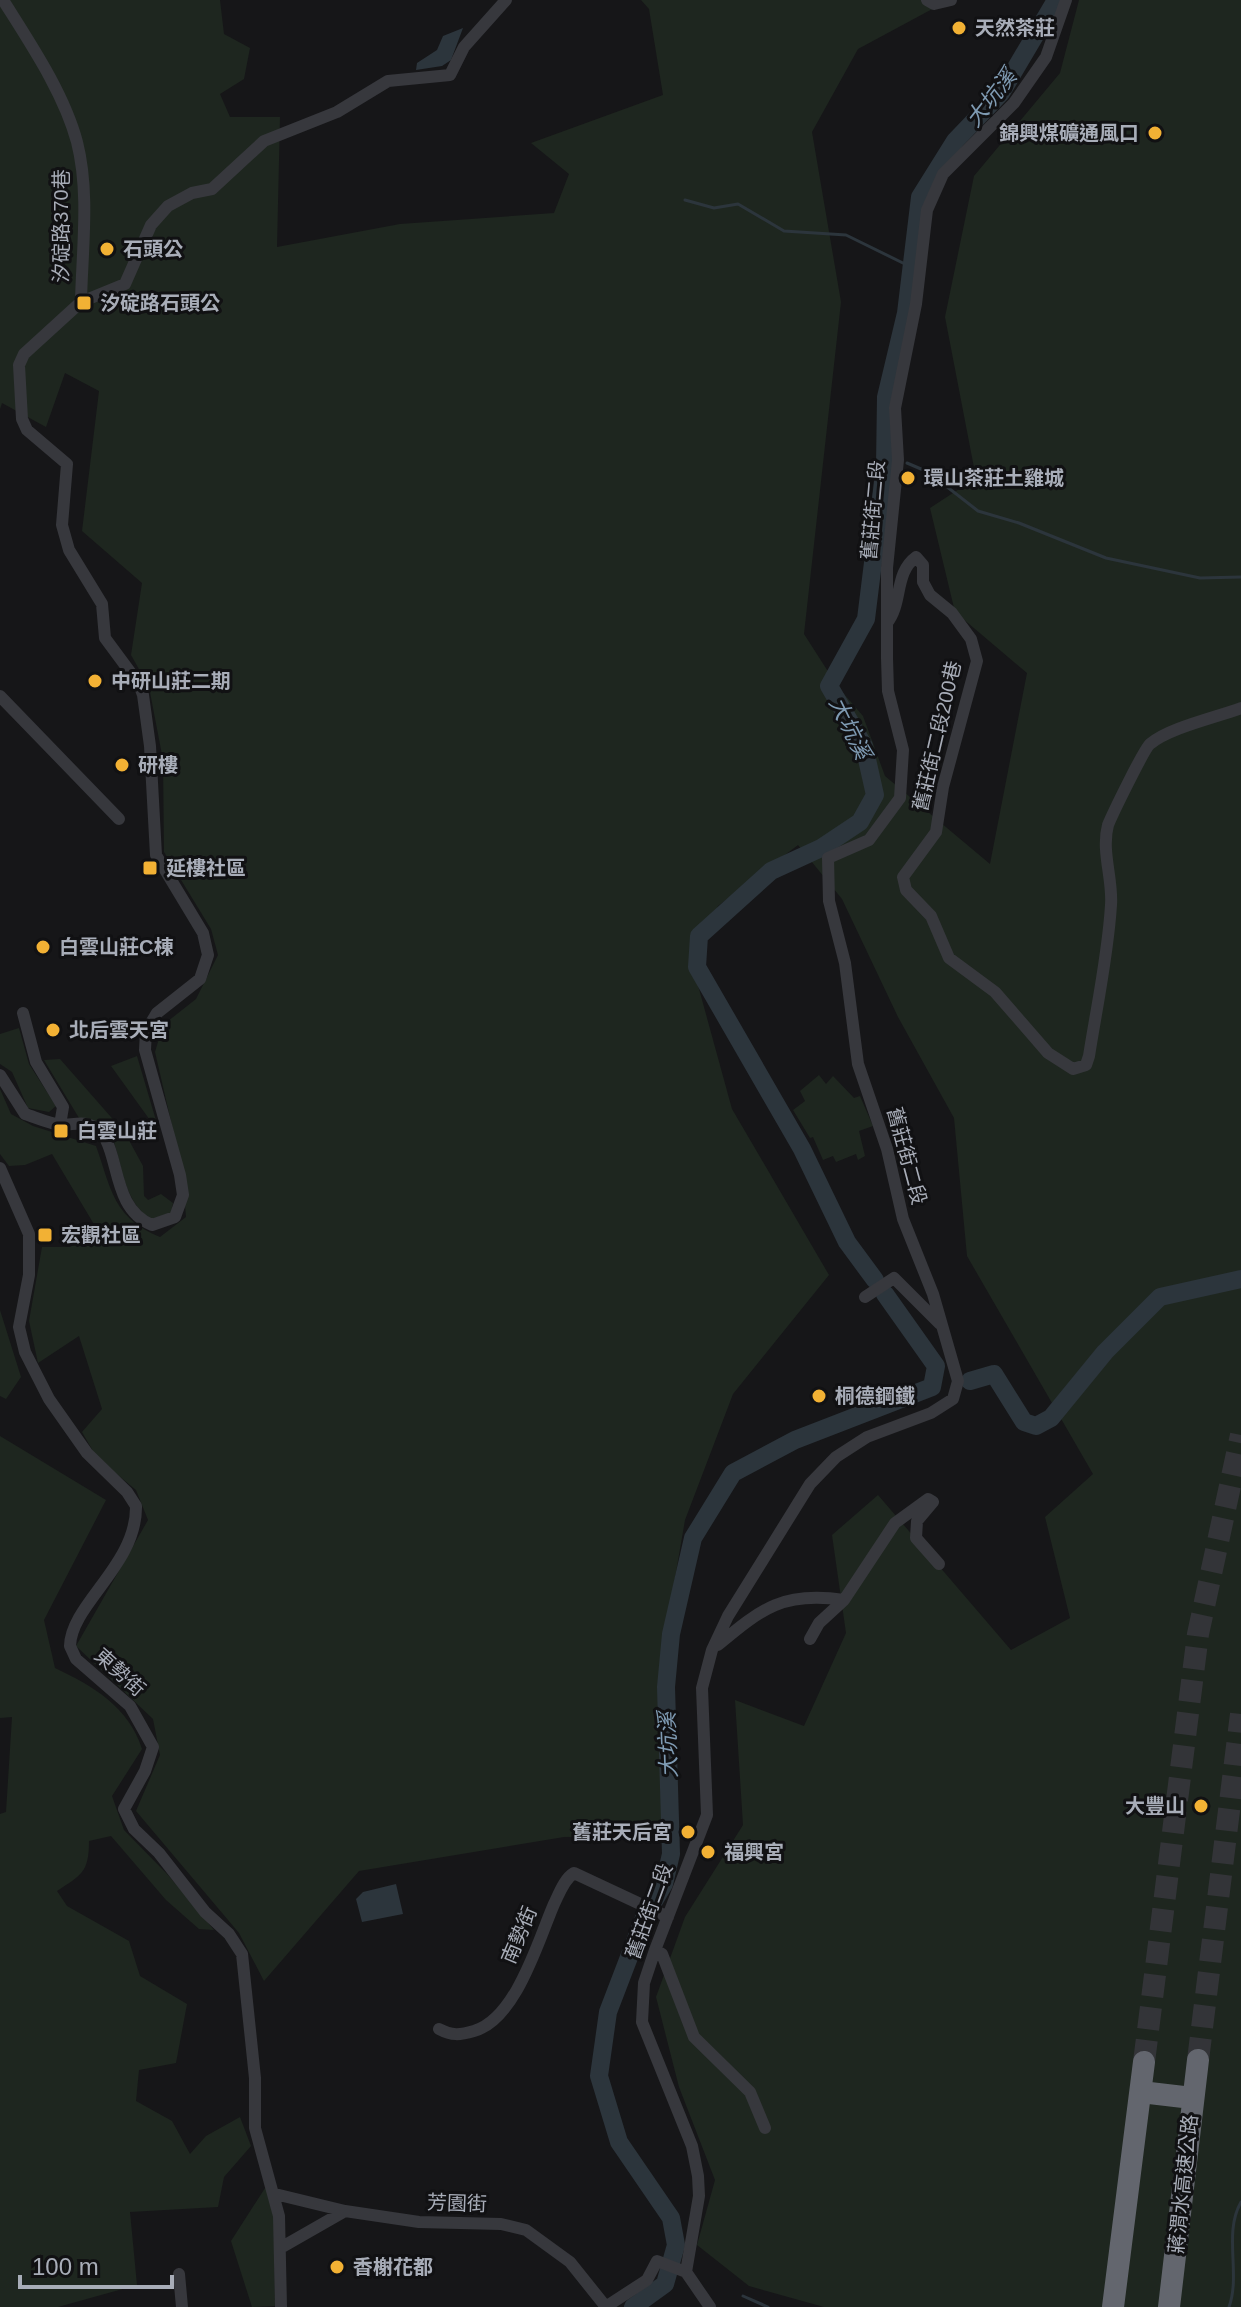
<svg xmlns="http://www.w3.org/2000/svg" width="1241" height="2307" viewBox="0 0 1241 2307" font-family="Helvetica,'Noto Sans TC',sans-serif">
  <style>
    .green { fill: #1e261f }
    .water { fill: #2c353c }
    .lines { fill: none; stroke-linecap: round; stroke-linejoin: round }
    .stream { stroke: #2c353c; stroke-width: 3 }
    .river { stroke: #2c353c; stroke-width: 18 }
    .motorway-tunnel { stroke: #333438; stroke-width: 22; stroke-dasharray: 22 11; stroke-linecap: butt }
    .minor { stroke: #37383d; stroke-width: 12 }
    .motorway { stroke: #63666e; stroke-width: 22 }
    .poi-dot { fill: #f2b134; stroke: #111113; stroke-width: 3 }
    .labels { text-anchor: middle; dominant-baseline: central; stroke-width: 6; stroke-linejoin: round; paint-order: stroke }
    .poi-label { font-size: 20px; font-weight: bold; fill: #a8adb8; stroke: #111113; text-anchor: start }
    .street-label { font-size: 20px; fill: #a8adb8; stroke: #111113 }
    .water-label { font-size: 22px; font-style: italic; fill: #7f9bb3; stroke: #111113 }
  </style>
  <rect width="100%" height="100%" fill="#161618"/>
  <path class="green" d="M0,0H220L224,34L250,48L244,79L220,94L230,117H280L277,247L400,224L554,213L569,174L531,143L663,95L649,9L641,0H949L858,49L812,132L841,302L804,634L838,687L863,716L885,776L990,864L1027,673L955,612L930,508L976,478L945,317L974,176L1060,73L1079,0H1241V2307H824L749,2286L697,2245L715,2180L679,2087L656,1997L685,1917L743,1825L735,1700L804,1726L846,1633L832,1535L878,1495L1011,1650L1070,1618L1045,1517L1093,1474L967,1256L954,1118L898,1017L842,899L798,845L718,906L693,967L732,1109L829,1275L733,1394L685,1520L670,1607L668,1739L674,1836L564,1837L359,1871L264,1981L239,1933L136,1811L160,1755L153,1719L76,1646L148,1520L136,1490L97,1458L82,1432L102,1409L79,1336L38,1363L29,1321L42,1247H70L98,1231L52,1154L25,1165L9,1166L0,1154V1089L11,1114L33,1126L96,1146C112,1191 113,1217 160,1237L186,1217L182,1169L155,1052L163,1025L196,999L218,955L211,929L164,852L163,760L149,687L131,655L142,583L82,531L99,391L65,373L46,427L2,403L0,409Z
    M19,1028L29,1064L56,1106L49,1112L28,1108L12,1072L0,1064V1034Z
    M137,1056L160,1134L111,1066Z
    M60,1059L125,1133L143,1166L144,1196L148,1200L161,1194L173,1203L171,1214L150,1219C124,1200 123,1169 113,1139L79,1118L44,1060Z
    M819,1075L826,1084L833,1076L854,1098L860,1096L873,1126L859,1131L865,1156L858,1160L856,1154L836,1162L833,1156L823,1160L813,1137L810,1138L793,1110L805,1101L800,1091Z
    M0,1310L21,1377L6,1399L0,1396Z
    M0,1436L106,1500L44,1620L55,1668C93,1686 129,1707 142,1749L112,1796L124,1830L168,1875L214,1930L199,1929L166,1900L111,1836L89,1841C89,1873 81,1875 57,1891L67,1906L129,1941L140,1976L187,2004L176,2063L139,2070L136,2101L172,2121L190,2154L206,2136L240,2117L251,2146L224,2177L218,2207L130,2212L137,2285L58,2307H0V1814L6,1812L12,1717L0,1718Z
    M267,2185L274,2204L275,2306L252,2307L231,2241Z"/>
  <path class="water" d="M463,28L451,60L442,66L416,70L417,63L437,50L443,36Z
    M396,1884L403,1914L362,1922L356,1899L363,1892Z"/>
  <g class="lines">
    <path class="stream" d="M685,200L714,208L738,204L784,231L846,235L911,267
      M907,463L928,472L978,511L1019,523L1106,558L1200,578L1241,577
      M885,466L889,465
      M743,2296L768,2307
      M1229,2307C1241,2274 1223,2233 1241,2202"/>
    <path class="river" d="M875,1280L847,1242L802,1149L697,967L699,936L771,871L821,848L860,822L875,795L864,746L829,686L866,619L885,466L886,397L906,313L920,197L955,141L1001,93L1056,0
      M970,1381L994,1374L1024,1422L1036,1426L1051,1418L1105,1352L1160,1297L1241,1279
      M633,2307L665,2284L676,2245L671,2218L619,2142L599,2076L608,2012L644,1918L664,1884L671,1854L666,1687L671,1634L693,1538L733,1473L795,1440L932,1387L936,1366L885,1294"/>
    <path class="motorway-tunnel" d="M1198,2060L1241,1714
      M1144,2062L1198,1634L1241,1435"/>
    <path class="minor" d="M3,0C30,43 64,93 77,142C90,193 82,250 81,302
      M927,0L934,4L951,0
      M887,623C903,603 894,573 916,557L923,565V582L930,595L952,613L971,639L977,661L943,787L936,832L903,877L906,890L931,916L949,958L995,992L1048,1053L1073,1069L1086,1065L1089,1056C1097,1005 1108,955 1111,905C1113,879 1101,851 1108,825C1112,815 1144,749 1150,744C1168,728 1217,717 1241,708
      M0,696L119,819
      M23,1013L36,1062L63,1107L60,1125
      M0,1075L25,1114C37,1118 50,1124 62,1125C70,1125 80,1122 87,1124C125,1133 104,1205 152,1225L175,1217L183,1195L180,1175L145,1050L146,1031L157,1013L200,979L208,955L203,933L156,855L150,746L143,695L139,684L105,638L102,604L69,550L62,525L67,464L27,430L22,419L19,365L24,354L81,302L125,284L151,225L168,206L192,193L212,189L264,141L337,112L388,81L450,75L464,47L506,0
      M0,1168L29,1234V1275L19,1327L25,1352L49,1399L87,1453L127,1492L136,1506C137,1565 71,1604 70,1646L76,1659L130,1706L153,1747L145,1771L124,1809L134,1829L159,1853L205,1912L229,1934L242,1954L255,2078V2128L279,2216L281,2307
      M865,1297L894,1278L940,1324
      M810,1639L819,1623L844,1600L895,1523L928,1499L933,1502L917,1521L916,1538L939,1564
      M718,1645C762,1608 784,1591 844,1600
      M655,1950L662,1954L694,2037L750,2092L765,2128
      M439,2029C452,2036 460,2035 474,2031C516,2019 538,1941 554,1904C559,1894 564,1879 574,1873L668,1917
      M275,2194L345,2211
      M282,2247L345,2211L419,2222L501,2224L526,2230L570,2262L606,2307
      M686,2272L699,2196L698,2176L692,2146L642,2022L644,1983L655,1950L707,1815L702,1688L712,1650L728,1616L810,1484L836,1457L867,1437L931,1413L953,1399L958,1381L933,1294L903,1219L887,1149L858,1064L845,963L829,901L828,858L869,840L900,798L903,750L888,691L887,658V568L898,460L895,408L916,304L927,210L943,174L1014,103L1046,57L1066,0
      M686,2272L710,2307
      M179,2274L182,2307
      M607,2306L647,2280L657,2261L686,2272"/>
    <path class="motorway" d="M1141,2092L1192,2098
      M1113,2307L1144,2062
      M1169,2307L1198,2060"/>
  </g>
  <g class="poi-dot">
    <circle cx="959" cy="28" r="8"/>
    <circle cx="1155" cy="133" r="8"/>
    <circle cx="107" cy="249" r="8"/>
    <rect x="76" y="295" width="16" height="16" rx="4"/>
    <circle cx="908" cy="478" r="8"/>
    <circle cx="95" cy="681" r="8"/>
    <circle cx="122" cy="765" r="8"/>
    <rect x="142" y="860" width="16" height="16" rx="4"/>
    <circle cx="43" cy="947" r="8"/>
    <circle cx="53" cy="1030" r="8"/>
    <rect x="53" y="1123" width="16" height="16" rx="4"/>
    <rect x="37" y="1227" width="16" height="16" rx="4"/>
    <circle cx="819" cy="1396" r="8"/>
    <circle cx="1201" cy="1806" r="8"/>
    <circle cx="688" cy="1832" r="8"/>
    <circle cx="708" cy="1852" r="8"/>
    <circle cx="337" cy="2267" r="8"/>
  </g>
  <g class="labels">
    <g class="poi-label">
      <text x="975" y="28">天然茶莊</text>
      <text x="1139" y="133" text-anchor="end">錦興煤礦通風口</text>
      <text x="123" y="249">石頭公</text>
      <text x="100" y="303">汐碇路石頭公</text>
      <text x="924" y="478">環山茶莊土雞城</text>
      <text x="111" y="681">中研山莊二期</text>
      <text x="138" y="765">研樓</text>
      <text x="166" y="868">延樓社區</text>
      <text x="59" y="947">白雲山莊C棟</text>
      <text x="69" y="1030">北后雲天宮</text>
      <text x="77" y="1131">白雲山莊</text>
      <text x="61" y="1235">宏觀社區</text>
      <text x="835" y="1396">桐德鋼鐵</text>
      <text x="1185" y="1806" text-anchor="end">大豐山</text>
      <text x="672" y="1832" text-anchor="end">舊莊天后宮</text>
      <text x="724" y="1852">福興宮</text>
      <text x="353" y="2267">香榭花都</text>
    </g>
    <g class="street-label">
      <text transform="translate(61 226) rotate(-90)">汐碇路370巷</text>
      <text transform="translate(873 510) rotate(-85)">舊莊街二段</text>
      <text transform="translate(937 736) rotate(-77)">舊莊街二段200巷</text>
      <text transform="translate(907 1156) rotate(75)">舊莊街二段</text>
      <text transform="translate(120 1672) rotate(42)">東勢街</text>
      <text transform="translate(649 1911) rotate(-70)">舊莊街二段</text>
      <text transform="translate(519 1935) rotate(-67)">南勢街</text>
      <text transform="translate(1183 2184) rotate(-84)">蔣渭水高速公路</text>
      <text transform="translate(457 2203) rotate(2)">芳園街</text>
    </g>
    <g class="water-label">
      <text transform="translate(991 98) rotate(-52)">大坑溪</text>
      <text transform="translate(850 728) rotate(64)">大坑溪</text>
      <text transform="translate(668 1745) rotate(-92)">大坑溪</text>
    </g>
  </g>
  <path d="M20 2275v12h152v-12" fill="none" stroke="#a8adb8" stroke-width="4"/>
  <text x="32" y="2275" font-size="24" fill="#a8adb8" stroke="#111113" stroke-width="6" paint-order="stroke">100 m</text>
</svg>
